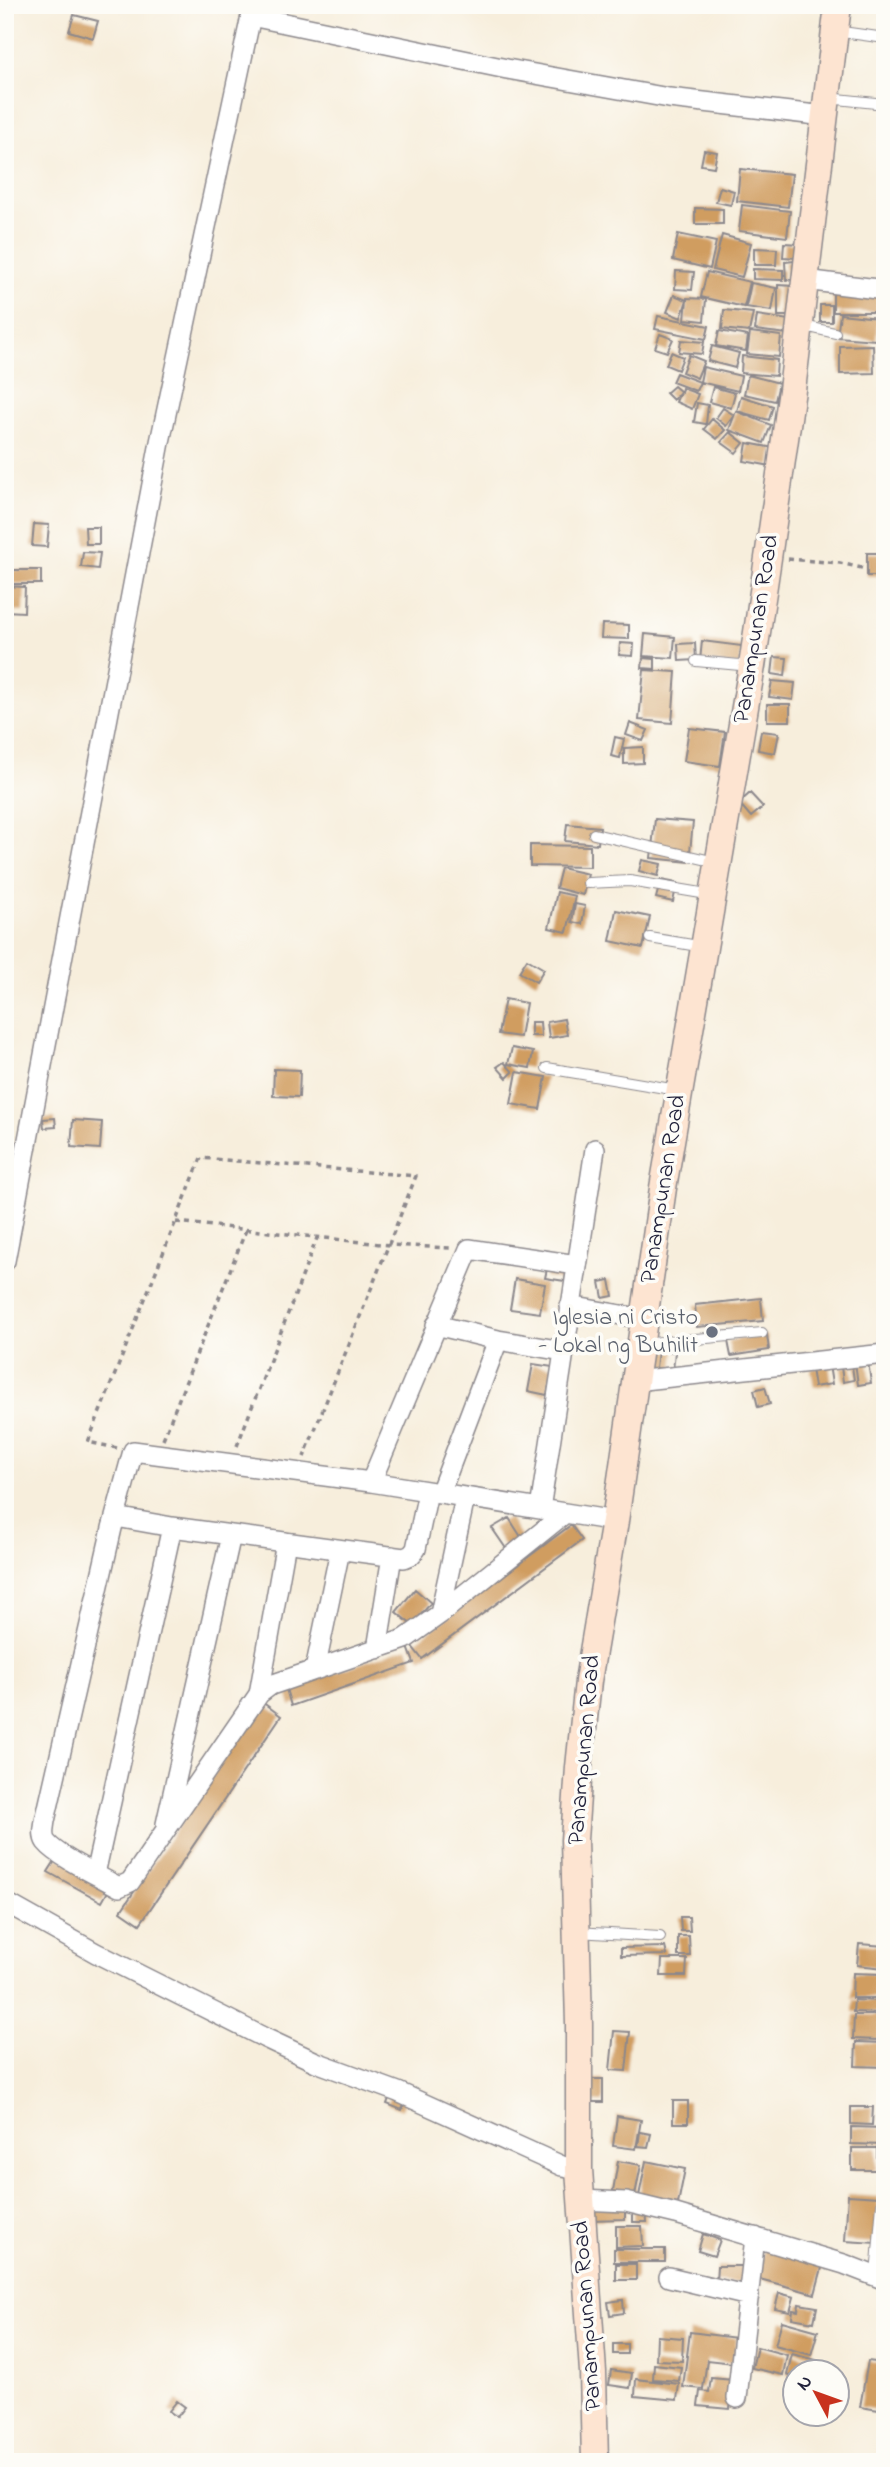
<svg xmlns="http://www.w3.org/2000/svg" width="890" height="2467" viewBox="0 0 890 2467" font-family="'Indie Flower',sans-serif">
  <style>
    .building { fill: #d09d61 }
    .lines { fill: none; stroke-linecap: round; stroke-linejoin: round }
    .lane-casing { stroke: #8c888c; stroke-width: 12 }
    .street-casing { stroke: #8c888c; stroke-width: 22 }
    .secondary-casing { stroke: #8c888c; stroke-width: 29 }
    .path { stroke: #8c888c; stroke-width: 3.5; stroke-dasharray: 5 5; stroke-linecap: butt }
    .lane { stroke: #fff; stroke-width: 10 }
    .street { stroke: #fff; stroke-width: 19 }
    .secondary { stroke: #fde4d1; stroke-width: 26 }
    .worship-dot { fill: #6b7280; stroke: #fdfcf7; stroke-width: 2.5 }
    .labels { text-anchor: middle; dominant-baseline: central; stroke-width: 7; stroke-linejoin: round; paint-order: stroke }
    .street-label { font-size: 24px; fill: #22223b; stroke: #fdfcf7 }
    .worship-label { font-size: 24px; fill: #5b616d; stroke: #fdfcf7; text-anchor: end }
  </style>
  <rect width="100%" height="100%" fill="#fdfcf7"/>
  <filter id="ink" filterUnits="userSpaceOnUse"><feTurbulence type="fractalNoise" baseFrequency=".0143" numOctaves="2"/><feDisplacementMap in="SourceGraphic" scale="14" xChannelSelector="R" yChannelSelector="G"/><feConvolveMatrix kernelMatrix="1 2 1 2 8 2 1 2 1" color-interpolation-filters="sRGB"/></filter>
  <filter id="wash" filterUnits="userSpaceOnUse"><feTurbulence type="fractalNoise" baseFrequency=".00686" numOctaves="4" result="noise"/><feDisplacementMap in="SourceGraphic" scale="28" xChannelSelector="R" yChannelSelector="G"/><feGaussianBlur stdDeviation="1.57" result="paint"/><feColorMatrix in="noise" values="0 0 0 0 0 0 0 0 0 0 0 0 0 0 0 0 0 1.4 0 .05"/><feComposite in="paint" operator="in"/></filter>
  <g filter="url(#wash)">
    <rect width="100%" height="100%" fill="#f7eedc"/>
    <g id="blocks">
      <path class="building" d="M74,15L98,21L93,38L69,31Z
        M704,150L717,152L714,167L701,165Z
        M740,169L792,174L788,207L737,201Z
        M720,187L734,191L731,205L716,202Z
        M742,205L790,211L787,237L739,231Z
        M695,208L723,209V224H695Z
        M678,234L716,242L710,269L673,260Z
        M722,235L751,243L742,277L713,270Z
        M784,243L799,244L798,258L783,257Z
        M754,248L777,249L776,265H754Z
        M794,261L796,279L786,280L785,262Z
        M753,269L783,270V280L753,279Z
        M676,271L694,272L692,290L675,289Z
        M707,272L750,282L744,307L701,297Z
        M751,283L776,288L772,311L746,307Z
        M778,285L794,286V316H778Z
        M833,291H878L877,312H833Z
        M674,295L687,300V298L706,299L704,321L685,319L687,300L681,318L667,312Z
        M820,305H832V322H820Z
        M724,310L753,313L749,332L722,329Z
        M840,314L878,318L876,340L837,337Z
        M757,315L789,320L787,334L755,330Z
        M658,316L709,326L706,339L655,329Z
        M719,331L748,336L746,351L716,346Z
        M750,332L781,336L779,357L747,354Z
        M660,334L673,339L667,352L655,348Z
        M681,340L704,342L702,354L679,352Z
        M873,345L874,373L840,374V346Z
        M712,346L739,353L735,368L708,361Z
        M671,352L683,357L678,370L666,365Z
        M689,355L704,361L697,378L682,372Z
        M742,356L777,360L776,376L741,373Z
        M703,367L741,376L738,391L700,382Z
        M676,373L700,382L696,391L672,382Z
        M748,375L779,383L775,401L744,394Z
        M674,386L681,392L682,388L698,394L692,409L676,402L680,392L673,400L666,393Z
        M713,387L735,393L731,408L709,402Z
        M741,396L773,406L769,420L737,411Z
        M697,403L708,405L706,424L694,422Z
        M723,408L734,415L726,426L716,418Z
        M736,411L771,425L764,443L729,430Z
        M712,419L725,430L717,439L704,429Z
        M730,432L744,443L736,453L721,442Z
        M747,443L774,448L771,466L744,461Z
        M34,524L49,525L47,547L32,546Z
        M85,527H99V544H86Z
        M83,552L100,553L98,569L81,567Z
        M867,553H885V576H867Z
        M5,570H41V584H5Z
        M5,586L25,587L24,612L5,611Z
        M602,624L629,625V639L601,638Z
        M645,634L675,637L673,658L643,656Z
        M702,641L742,646L740,666L700,661Z
        M620,643L634,644L633,656L619,655Z
        M695,643L696,660L679,661L678,644Z
        M774,657L787,658L785,676L772,674Z
        M643,658L655,659V669L642,668Z
        M644,670L676,672L672,723L639,720Z
        M772,681L795,683L793,700L769,697Z
        M767,704H790V721H767Z
        M630,723L648,730L643,741L626,735Z
        M689,728L725,732L720,766L684,761Z
        M761,731L779,733L775,753L758,750Z
        M615,737L624,739L620,758L611,756Z
        M643,747V763L624,764V748Z
        M750,793L763,807L751,817L739,803Z
        M655,819L693,822L689,862L651,858Z
        M567,824L600,827L598,844L565,841Z
        M530,845L590,846V867L530,866Z
        M642,860L661,864L658,876L639,871Z
        M561,868L588,874L583,895L556,888Z
        M661,880L677,883L673,902L656,898Z
        M557,892L575,896L567,932L549,928Z
        M575,904L585,906L582,924L572,922Z
        M616,910L650,917L643,948L610,941Z
        M527,959L544,969L536,982L519,972Z
        M505,999L526,1003L520,1037L498,1034Z
        M564,1019L567,1035L549,1038L547,1022Z
        M531,1022H540L541,1036H531Z
        M512,1048L533,1052L530,1068L508,1064Z
        M504,1062L513,1072L507,1078L497,1067Z
        M274,1069L300,1070L299,1097L273,1096Z
        M517,1072L546,1077L540,1109L511,1104Z
        M55,1118L56,1127L44,1128L43,1119Z
        M73,1120L102,1122L100,1149L71,1147Z
        M548,1264L567,1267L565,1281L545,1278Z
        M515,1279L545,1284L540,1313L510,1309Z
        M610,1280L613,1296L603,1298L600,1282Z
        M761,1298L763,1321L697,1327L695,1305Z
        M767,1335L769,1350L731,1356L728,1341Z
        M658,1350L675,1352L673,1370L656,1368Z
        M868,1361L871,1383L858,1385L855,1362Z
        M533,1364L553,1367L547,1395L528,1391Z
        M829,1365L832,1384L814,1387L811,1369Z
        M852,1366L854,1380L843,1382L841,1367Z
        M765,1387L770,1404L758,1407L754,1390Z
        M509,1518L523,1540L507,1550L492,1528Z
        M571,1525L582,1540L422,1659L411,1645Z
        M415,1589L431,1603L412,1625L396,1612Z
        M408,1647L414,1663L291,1706L286,1689Z
        M262,1702L281,1716L140,1924L121,1911Z
        M58,1856L111,1886L102,1902L48,1872Z
        M680,1917H689L690,1931H681Z
        M678,1936H689L690,1956H678Z
        M859,1944L885,1946L884,1968L857,1965Z
        M665,1947L667,1955L621,1956V1948Z
        M662,1959H687L686,1976H661Z
        M853,1973L882,1974L881,1998H852Z
        M854,2000L881,2001V2013L853,2012Z
        M854,2015H880L879,2040L853,2039Z
        M614,2031L630,2032L626,2071L610,2070Z
        M856,2042L885,2043V2067L855,2066Z
        M584,2079H603V2102H583Z
        M391,2093L406,2099L402,2110L387,2104Z
        M673,2101H688V2123H673Z
        M851,2107H873L872,2125L851,2124Z
        M617,2116L641,2120L636,2149L613,2146Z
        M851,2127L885,2128V2145L851,2144Z
        M640,2132L651,2134L648,2147L638,2146Z
        M852,2148H877V2170H852Z
        M618,2161L641,2165L635,2195L613,2191Z
        M646,2161L685,2169L678,2204L639,2196Z
        M848,2195L879,2197L876,2243L845,2241Z
        M625,2206V2219L588,2220L587,2207Z
        M646,2209L647,2222H633V2210Z
        M616,2226H642L643,2246L616,2247Z
        M703,2234L720,2240L714,2256L698,2251Z
        M764,2248L823,2264L815,2294L756,2278Z
        M614,2249H665V2262H614Z
        M616,2264H636V2280H616Z
        M717,2266H743L742,2283L716,2282Z
        M779,2293L794,2297L790,2312L775,2309Z
        M623,2300L624,2313L610,2315L608,2302Z
        M799,2304L817,2307L814,2322L792,2318L793,2310L798,2311Z
        M782,2321L818,2331L811,2355L775,2345Z
        M690,2332L737,2338L733,2363L707,2360L703,2389L683,2387Z
        M657,2336L683,2338L682,2361L656,2360Z
        M613,2344H627V2354H613Z
        M757,2347L787,2355L783,2375L752,2368Z
        M792,2354L816,2360L813,2372H796V2378L787,2375Z
        M868,2361L883,2363L881,2375L885,2376V2411L860,2407Z
        M654,2364L681,2367L679,2381L653,2379Z
        M611,2370L632,2373L630,2388L609,2385Z
        M711,2378L733,2380L730,2409L698,2406L700,2391L709,2392Z
        M636,2379L679,2384L677,2400L635,2396Z
        M177,2401L185,2407L177,2417L169,2411Z"/>
    </g>
  </g>
  <g filter="url(#ink)">
    <use href="#blocks" fill-opacity="0" stroke="#8c888c" stroke-width="2"/>
    <g class="lines">
      <g class="lane-casing">
        <path id="lane" d="M835,31L885,38
          M828,98L885,104
          M800,325L835,333
          M696,661L751,666
          M594,834L716,862
          M588,883L630,881L713,895
          M650,938L704,947
          M547,1068L677,1090
          M641,1344L762,1333
          M577,1932L660,1937
          M876,2276L882,2204"/>
      </g>
      <g class="street-casing">
        <path id="street" d="M252,6L251,16L507,69L669,98L825,116
          M805,280L885,290
          M5,1261L160,442L251,16
          M570,1306L644,1319
          M436,1325L498,1340L563,1351
          M634,1381L885,1354
          M371,1482L469,1249L577,1265
          M440,1493L498,1340
          M540,1509L595,1149
          M564,1514L440,1614L405,1639L271,1685L259,1694L130,1882L119,1887C101,1877 58,1857 46,1842C42,1836 44,1828 45,1821L112,1528L133,1451L371,1482L615,1521
          M116,1517L172,1527L404,1558L411,1555L416,1549L428,1492
          M440,1614L465,1498
          M377,1649L392,1556
          M315,1670L340,1550
          M259,1694L286,1542
          M166,1824L231,1535
          M95,1874L172,1527
          M5,1902L96,1953L265,2038L316,2062L398,2092L562,2166L579,2169
          M580,2200L626,2202L676,2214L844,2264L885,2280
          M669,2277L749,2296
          M737,2398L755,2237"/>
      </g>
      <g class="secondary-casing">
        <path id="secondary" d="M595,2462L593,2372L579,2169V2024L574,1840L579,1767L588,1681L615,1521L663,1188L752,666L768,558L792,390L838,5"/>
      </g>
      <path class="path" d="M788,559L840,563L862,568
        M176,1222L390,1245L452,1248
        M163,1439L246,1230
        M237,1446L317,1238
        M117,1448L88,1442L201,1158L416,1176L304,1457"/>
      <use href="#lane" class="lane"/>
      <use href="#street" class="street"/>
      <use href="#secondary" class="secondary"/>
    </g>
  </g>
  <circle class="worship-dot" cx="712" cy="1332" r="7"/>
  <g class="labels">
    <g class="street-label">
      <text transform="translate(757 629) rotate(-81)">Panampunan Road</text>
      <text transform="translate(664 1189) rotate(-81)">Panampunan Road</text>
      <text transform="translate(585 1750) rotate(-85)">Panampunan Road</text>
      <text transform="translate(588 2316) rotate(-94)">Panampunan Road</text>
    </g>
    <g class="worship-label">
      <text x="698" y="1318">Iglesia ni Cristo<tspan x="698" dy="28">- Lokal ng Buhilit</tspan></text>
    </g>
  </g>
  <rect width="890" height="2467" fill="none" stroke="#fdfcf7" stroke-width="28"/>
  <g transform="translate(816 2393) rotate(311)"><circle r="33" fill="#fdfcf7" stroke="#a5a5ac" stroke-width="2"/>
  <path d="M0-5L12 26L0 18L-12 26Z" fill="#c8321e"/>
  <text y="-10" font-size="19" font-weight="bold" text-anchor="middle" fill="#22223b">N</text>
  </g>
</svg>
